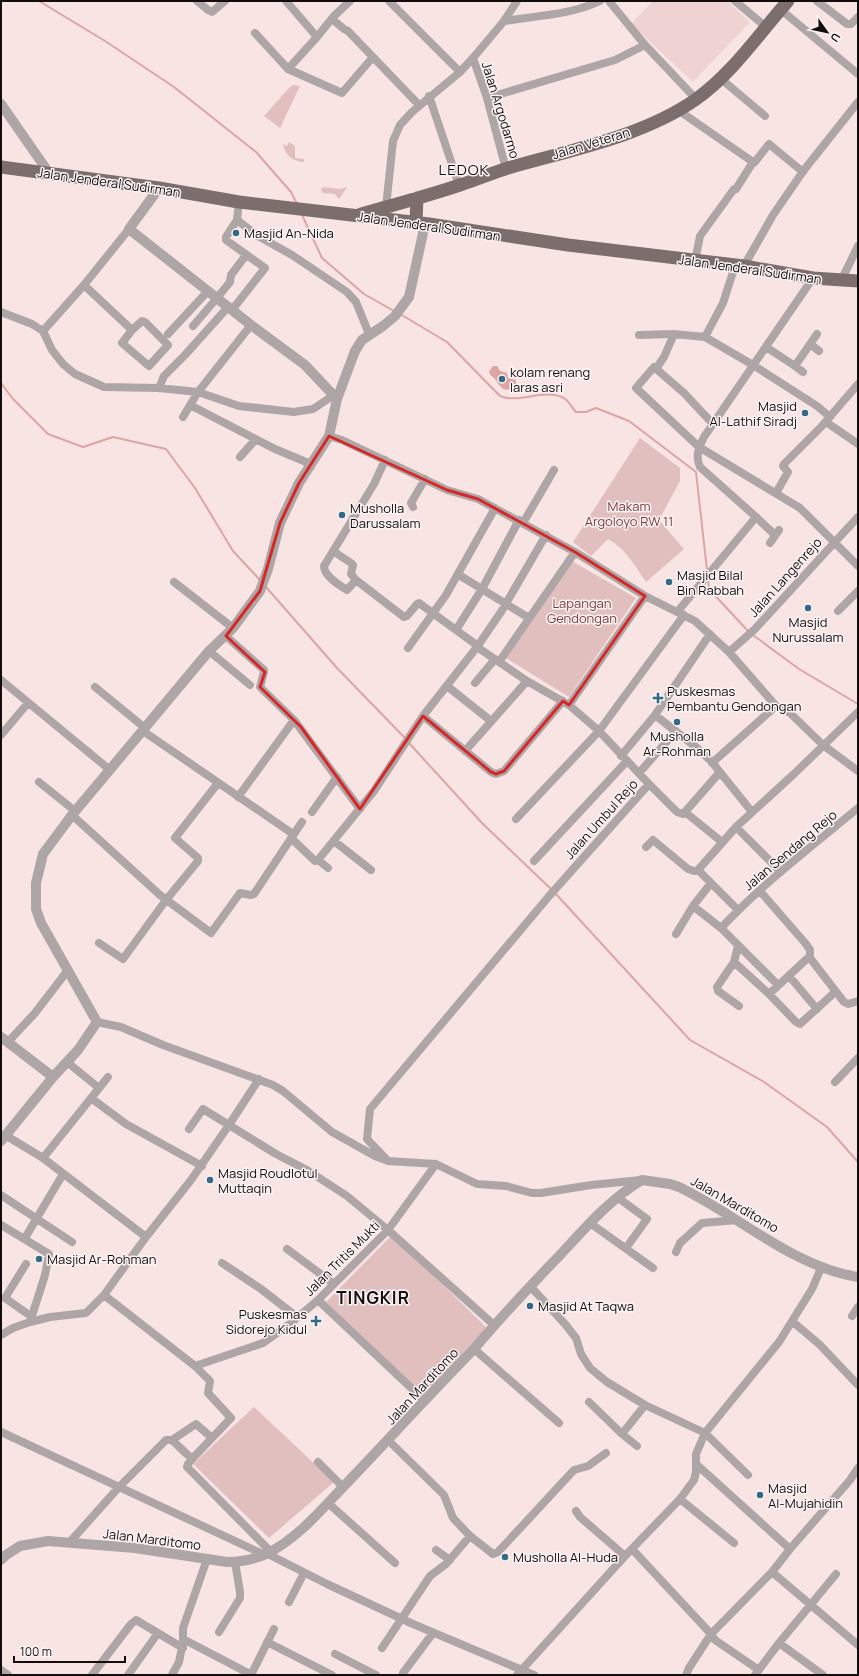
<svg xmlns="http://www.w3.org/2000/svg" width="859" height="1676" viewBox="0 0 859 1676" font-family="Manrope,sans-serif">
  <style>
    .built { fill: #efd3d2 }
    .green { fill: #e2bfbf }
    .water { fill: #dca5a4 }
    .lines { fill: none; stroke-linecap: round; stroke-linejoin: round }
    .stream { stroke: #dca5a4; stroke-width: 2 }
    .minor { stroke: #aea6a6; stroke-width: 8 }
    .tertiary { stroke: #aea6a6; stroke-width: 10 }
    .primary { stroke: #7c6e6d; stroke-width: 13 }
    .marked { fill: none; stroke: #d62828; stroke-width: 3; stroke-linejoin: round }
    .poi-dot { fill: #326b85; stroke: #fcf4f4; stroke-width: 1.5 }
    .labels { text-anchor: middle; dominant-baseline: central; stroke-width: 3; stroke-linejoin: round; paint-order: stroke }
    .street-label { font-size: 13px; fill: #130d0d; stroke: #fcf4f4 }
    .poi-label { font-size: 13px; fill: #130d0d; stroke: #fcf4f4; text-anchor: start }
    .park-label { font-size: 13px; fill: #7e393b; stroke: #fcf4f4 }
    .quarter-label { font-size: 15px; letter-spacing: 1px; fill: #130d0d; stroke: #fcf4f4 }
    .district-label { font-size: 17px; font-weight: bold; letter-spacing: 1px; fill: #130d0d; stroke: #fcf4f4 }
  </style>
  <rect width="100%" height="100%" fill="#f8e4e3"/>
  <path class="built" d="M653,1H727L750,22L693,82L631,24Z"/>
  <path class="green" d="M293,85L300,86L280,128L264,116L289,88Z
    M289,142L295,146V158L304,159V162C293,162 285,155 283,144L287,146Z
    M324,187L340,189L347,187L339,199L335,194L323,193L321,189Z
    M640,438L680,468V481L659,520L684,549L646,582C635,566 625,548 608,539L591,556L573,542Z
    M570,560L636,598L569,697L506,658Z
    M392,1235L488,1329L423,1396L326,1302Z
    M254,1407L334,1482L269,1538L193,1464Z"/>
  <path class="water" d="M493,366H497L500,371L507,373L508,378L516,380V388C503,392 502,389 495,379C493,376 490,376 489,372Z"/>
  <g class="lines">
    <path class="stream" d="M39,1L105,41L174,87L256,152L291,192L297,204
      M302,215L322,258L364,294L394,311
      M400,314L447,342L500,396C520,404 543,388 564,398C569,401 572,408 576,412H586L596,408L629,421L696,472L707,570
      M1,383L13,399L48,434L83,447L113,437L166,449L195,488L233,551L260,580
      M708,578L709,589L748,631
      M266,587L337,668L405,738
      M753,635L799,669L858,704
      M409,743L482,823L552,890
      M555,893L690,1040L764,1082L827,1127L858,1162"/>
    <path class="minor" d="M197,1L208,10L212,12L225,1
      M286,1L317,37
      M389,1L460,72
      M609,1L645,45L696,99
      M735,1L766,27
      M817,1L847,24H851L858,17
      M780,9L858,74
      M332,19L344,29L348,31L419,105
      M504,21C535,16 571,15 600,1
      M255,33L288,69L317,37L334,16L350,1
      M473,58L487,98L506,169
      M288,69L342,93L373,57
      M720,78L765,116
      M429,96L459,185
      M487,98L615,60L645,45
      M678,110L753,162L736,189H734L700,236L695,261
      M753,162L754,163L769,144L803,172
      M239,202L237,220L258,236L292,255L347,292L356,302L369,334
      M386,207L393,141L400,125L412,112L460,72L473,58L504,21L517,1
      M744,266L773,215L804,170L858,102
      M841,281L858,246
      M84,285L132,330
      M217,298L230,282L231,275L246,255
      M232,310L265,268L226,240V237L237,220
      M1,312L32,324L43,331L52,350L63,364L75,374L104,387L159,388L198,392L239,406L294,412L313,409L334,395
      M142,321L145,322L168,345L149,366L122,343L132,330Z
      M193,326L217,298
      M43,331L84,285L129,229
      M168,334L208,291
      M639,335L674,334L705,337L753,365L817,406L830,417
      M705,337L723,303L735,266
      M810,344L819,351
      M766,347L795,366L817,334
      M795,366L803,372
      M656,369L664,357L674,334
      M159,388L164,376L185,355L228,307
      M190,405L275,449L311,464
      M183,417L198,392L251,325
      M826,422L858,444
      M713,424L684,393L654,367L636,388L699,447L800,508L858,566
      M329,436L342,440L447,490L478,499L575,552L645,596L695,621L729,652L776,706L790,713L823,745L858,771
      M240,457L255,440
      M776,493L788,472L783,466L784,464L821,427L858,384
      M413,507L411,503L425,479
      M756,517L775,535
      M523,523L554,470
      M770,543L779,530
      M333,551L351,563L353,565L351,574L356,580L404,617L407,616L417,604L419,603L478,646
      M459,575L529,618
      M356,580L347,590C339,585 324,576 324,566L374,484L385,460
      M174,582L233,628
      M678,611L756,517L700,467C695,456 699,447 704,437L813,278
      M838,611L858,591
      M456,630L482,589L519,520
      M226,636L264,670V672L260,687L294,720
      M408,648L446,595L495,508
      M209,651L250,685
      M729,652L755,629L858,517
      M499,662L575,552
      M1,680L110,770
      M475,683L495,659
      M447,686L491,721
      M95,687L145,728
      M569,705L645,596
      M655,715L697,748L711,761L752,812
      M423,716L491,772L496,774L504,771L563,701
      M143,731L293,834
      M1,735L28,703
      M465,751L527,681
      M621,756L655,715L710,634
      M712,763L776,706
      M639,773L676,731
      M719,773L685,812L722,842
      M39,782L75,811
      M649,784L677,812L683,814L685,812
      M238,797L294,720L360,809
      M312,812L337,777
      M72,815L160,895L211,933L240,893L251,895L254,894L302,822
      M516,819L599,731L684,615
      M736,827L781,872
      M291,838L315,861L318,860L374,791L423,716L477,647L501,612L546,535
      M334,841L371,870
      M646,847L653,840L688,869L694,871L698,870
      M318,860L328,868
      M534,861L627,761
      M693,906L721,928L778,985
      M738,910L698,870L736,827L795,773L858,712
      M721,928C762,884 811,847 858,808
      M676,934L693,906L711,883
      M99,943L123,959L166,900L198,861V858L175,838L218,783
      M738,946L734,962L717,987L718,991L739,1006
      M810,958L844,1002L848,1004L858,1001
      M734,962L769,994L810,956V950L806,944L760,891
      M789,976L817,1009
      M769,994L796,1022L800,1024L835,992
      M97,1022L121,1027L163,1045L273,1085L283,1091L332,1132L375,1156L388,1161L436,1164L477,1184L506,1186L532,1193H541L591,1185L641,1180
      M8,1042L35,1013L68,970
      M67,1062L99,1088
      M835,1082L858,1058
      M91,1098L126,1124L202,1166
      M189,1129L203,1109L229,1125L259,1079
      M5,1135L43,1158L146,1237
      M43,1158L108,1077
      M388,1161L367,1139L370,1109L550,895L649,784L599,731L569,705L527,681L477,647
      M1,1195L72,1242
      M617,1197L647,1219L626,1248
      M590,1223L653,1268
      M1,1225L49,1254L45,1275L30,1322
      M25,1238L63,1174
      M287,1249L334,1284
      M676,1252L680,1243L702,1223L737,1220
      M222,1263L261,1289L297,1317
      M26,1264L5,1298L32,1317
      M530,1286L565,1324L576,1338L581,1354L590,1368L607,1382L645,1405L705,1433L748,1475
      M104,1295L195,1366L263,1343L291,1323L318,1300L388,1230L436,1164
      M318,1300L425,1401
      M852,1316L858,1307
      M793,1322L819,1344L858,1385
      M1,1335L13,1328L30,1322L50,1317L86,1313L104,1295L146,1237L191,1180L229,1125L276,1154L307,1170L347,1196L388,1230L494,1325
      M474,1349L559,1423
      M195,1366L210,1381L208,1393L231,1418L192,1459L188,1464L187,1467L271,1552
      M589,1402L622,1434
      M1,1432L265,1555
      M172,1440L192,1459
      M388,1440L444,1495L453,1518L470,1536L493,1554L498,1552L574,1470L588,1466L606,1453
      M637,1446L622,1434L645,1405
      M318,1462L343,1487
      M696,1464L790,1549L772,1572L858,1645
      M680,1499L734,1543
      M328,1503L395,1563
      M576,1511L580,1517L625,1556
      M69,1543L119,1487L166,1440H172L196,1424L212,1438
      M632,1549L711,1634L772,1572
      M790,1549L850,1480L858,1468
      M436,1550L450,1560
      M268,1554L327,1584L413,1624L534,1675
      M207,1559L183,1628V1639L252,1675
      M289,1602L304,1573
      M219,1632L240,1598V1592L235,1562
      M267,1642L332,1675
      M779,1643L823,1675
      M382,1648L430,1576L446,1564L470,1536
      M335,1654L376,1675
      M1,1670L8,1675
      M403,1673L433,1633
      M92,1675L131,1624L136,1620L183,1648
      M128,1675L158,1633
      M172,1675L179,1662L183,1642
      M251,1675L274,1629
      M517,1675L625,1556L680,1499L694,1480L696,1472V1454L705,1433L779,1342L812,1289L821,1268
      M686,1675L689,1668L711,1634L715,1640L759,1670
      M755,1675L779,1643L836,1574"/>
    <path class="tertiary" d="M1,104L49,173
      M159,188L129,229L251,325L305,365L337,399
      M1,1037L53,1077
      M1,1141L53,1077L78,1050L97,1022L41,923L36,909V883L43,854L72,815L209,651L233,628L260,591L268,569L280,523L299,483L329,436L337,399L355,351L362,340L383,326L395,316L409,297L425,224
      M1,1560L6,1555L20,1546L48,1541L135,1548L227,1562C240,1562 256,1559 268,1553C298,1538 322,1509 345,1485C388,1440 430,1394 474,1349C502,1316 531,1285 561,1254C586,1227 610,1199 642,1180L670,1184L679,1187C738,1215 793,1267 858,1277"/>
    <path class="primary" d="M1,167L159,188L239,202L429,224L568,245L744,266L813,278L858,281
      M361,214C394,205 427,196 460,185C476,180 492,173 508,168C570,150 641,137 695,100C732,74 758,35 788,1
      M416,222L417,198"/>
  </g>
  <path class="marked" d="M329,436L447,490L478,499L575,552L645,596L569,705L563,701L504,771L496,774L491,772L423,716L360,809L301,727L260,687L265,672L226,636L260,591L280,523L299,483Z"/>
  <g class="poi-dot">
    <circle cx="236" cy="233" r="4"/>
    <circle cx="502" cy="379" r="4"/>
    <circle cx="805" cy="413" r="4"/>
    <circle cx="342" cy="515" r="4"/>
    <circle cx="669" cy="582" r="4"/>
    <circle cx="808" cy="608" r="4"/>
    <path d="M656 692h4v4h4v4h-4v4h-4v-4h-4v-4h4z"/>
    <circle cx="677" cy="722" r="4"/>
    <circle cx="210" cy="1180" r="4"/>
    <circle cx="39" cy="1259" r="4"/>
    <circle cx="530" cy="1306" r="4"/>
    <path d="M314 1315h4v4h4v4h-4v4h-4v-4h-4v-4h4z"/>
    <circle cx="760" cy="1495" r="4"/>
    <circle cx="505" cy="1557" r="4"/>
  </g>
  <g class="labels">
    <g class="street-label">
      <text transform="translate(501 110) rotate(73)">Jalan Argodarmo</text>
      <text transform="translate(591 143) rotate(-17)">Jalan Veteran</text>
      <text transform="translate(109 182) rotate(8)">Jalan Jenderal Sudirman</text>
      <text transform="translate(429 226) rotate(8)">Jalan Jenderal Sudirman</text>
      <text transform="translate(750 269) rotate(8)">Jalan Jenderal Sudirman</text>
      <text transform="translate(785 577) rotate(-48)">Jalan Langenrejo</text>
      <text transform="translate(601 819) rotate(-48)">Jalan Umbul Rejo</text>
      <text transform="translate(790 850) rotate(-40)">Jalan Sendang Rejo</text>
      <text transform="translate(735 1204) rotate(30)">Jalan Marditomo</text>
      <text transform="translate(342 1258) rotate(-45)">Jalan Tritis Mukti</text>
      <text transform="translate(422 1386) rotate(-47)">Jalan Marditomo</text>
      <text transform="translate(152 1539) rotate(7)">Jalan Marditomo</text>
    </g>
    <g class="poi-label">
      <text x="244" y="233">Masjid An-Nida</text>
      <text x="510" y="372">kolam renang<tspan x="510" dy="15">laras asri</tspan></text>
      <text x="797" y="406" text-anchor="end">Masjid<tspan x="797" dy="15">Al-Lathif Siradj</tspan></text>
      <text x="350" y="508">Musholla<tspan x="350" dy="15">Darussalam</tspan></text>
      <text x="677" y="575">Masjid Bilal<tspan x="677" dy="15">Bin Rabbah</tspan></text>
      <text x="808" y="622" text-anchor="middle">Masjid<tspan x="808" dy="15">Nurussalam</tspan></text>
      <text x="667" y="691">Puskesmas<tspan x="667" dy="15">Pembantu Gendongan</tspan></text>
      <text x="677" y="736" text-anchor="middle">Musholla<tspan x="677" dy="15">Ar-Rohman</tspan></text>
      <text x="218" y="1173">Masjid Roudlotul<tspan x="218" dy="15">Muttaqin</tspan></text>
      <text x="47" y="1259">Masjid Ar-Rohman</text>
      <text x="538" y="1306">Masjid At Taqwa</text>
      <text x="307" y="1314" text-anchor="end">Puskesmas<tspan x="307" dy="15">Sidorejo Kidul</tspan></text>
      <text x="768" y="1488">Masjid<tspan x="768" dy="15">Al-Mujahidin</tspan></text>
      <text x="513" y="1557">Musholla Al-Huda</text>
    </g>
    <g class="park-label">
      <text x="629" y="506">Makam<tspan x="629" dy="15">Argoloyo RW 11</tspan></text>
      <text x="582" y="603">Lapangan<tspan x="582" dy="15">Gendongan</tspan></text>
    </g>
    <g class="quarter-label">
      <text x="464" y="169">LEDOK</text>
    </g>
    <g class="district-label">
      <text x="373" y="1297">TINGKIR</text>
    </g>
  </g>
  <rect width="859" height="1676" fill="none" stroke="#130d0d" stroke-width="4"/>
  <g transform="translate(827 32) rotate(123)" stroke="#fcf4f4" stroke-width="3" paint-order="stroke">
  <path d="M0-3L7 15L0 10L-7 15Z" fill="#130d0d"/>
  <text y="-6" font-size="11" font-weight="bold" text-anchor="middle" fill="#130d0d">U</text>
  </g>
  <path d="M14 1656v6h111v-6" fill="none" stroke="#130d0d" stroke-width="2"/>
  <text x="20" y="1656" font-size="12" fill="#130d0d" stroke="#fcf4f4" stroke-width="3" paint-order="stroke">100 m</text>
</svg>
